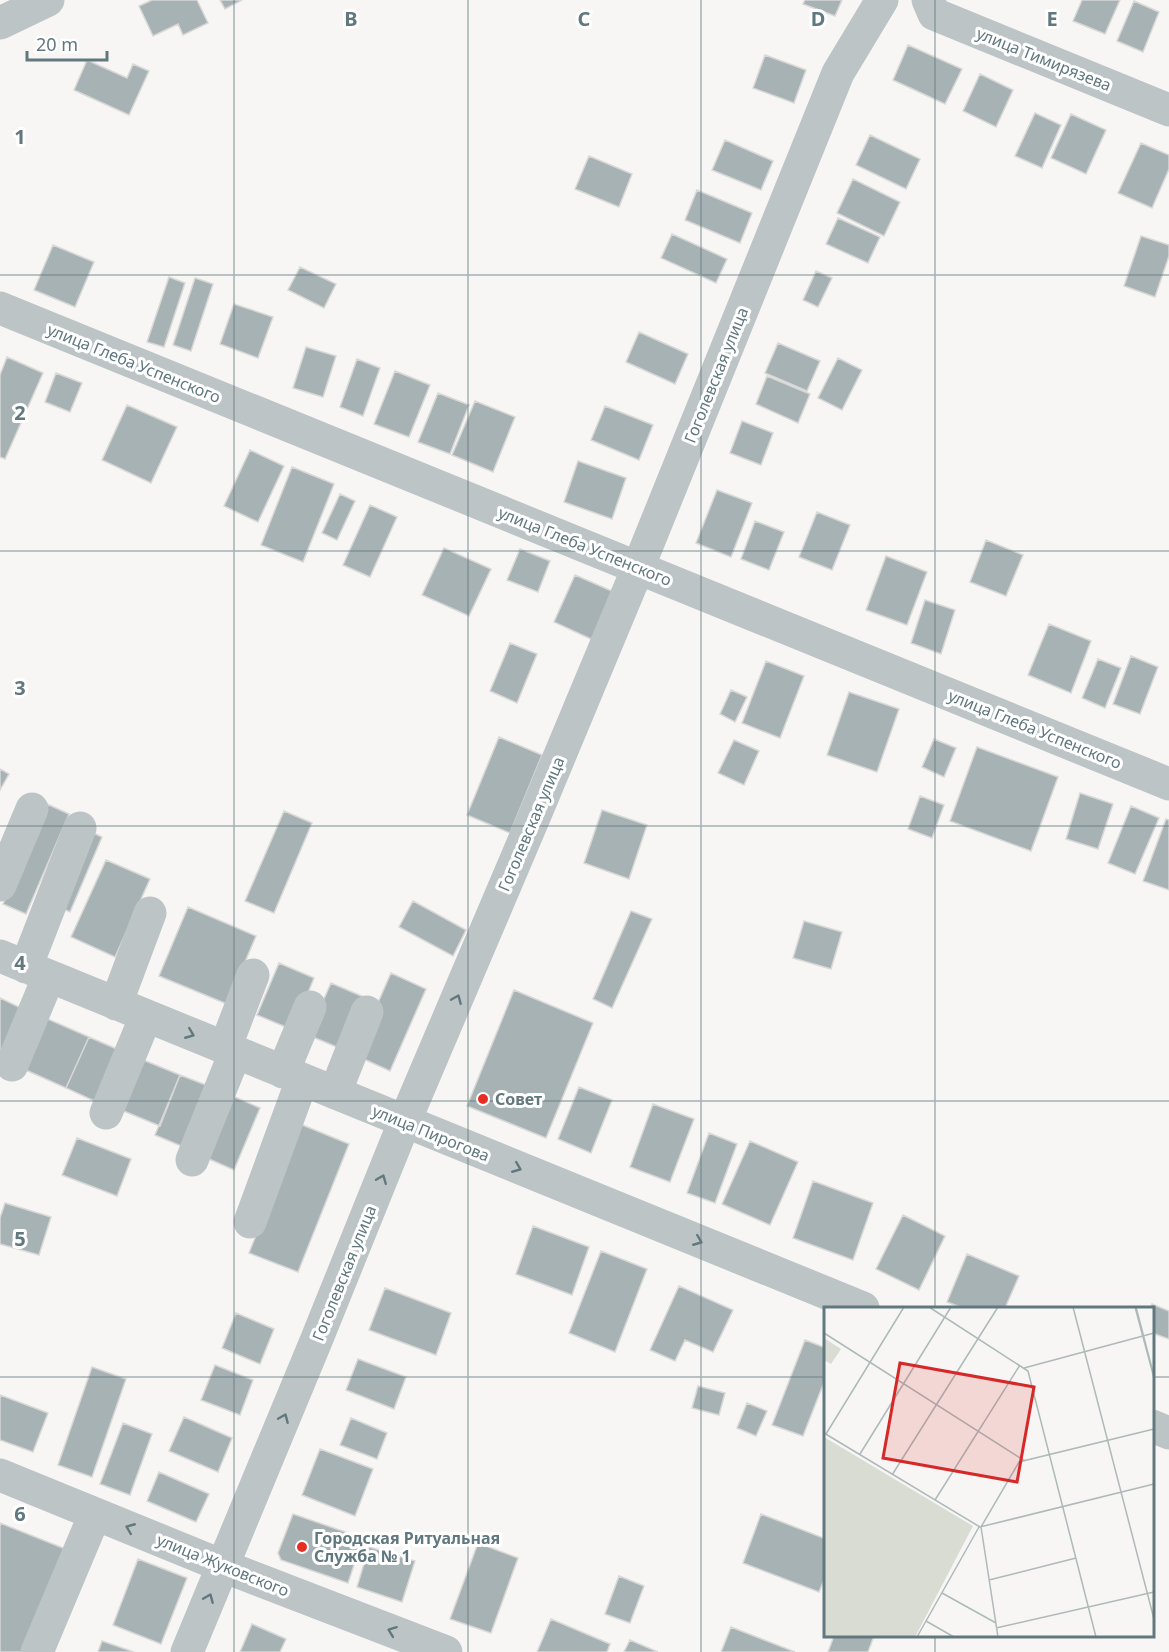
<svg xmlns="http://www.w3.org/2000/svg" width="1169" height="1652" viewBox="0 0 1169 1652" font-family="'Noto Sans',sans-serif">
  <style>
    .building { fill: #a7b2b5; stroke: #d8d8d6; stroke-width: 1.5 }
    .lines { fill: none; stroke-linecap: round; stroke-linejoin: round }
    .minor { stroke: #bdc4c6; stroke-width: 33 }
    .oneway { stroke: #61787f }
    .grid { fill: none; stroke: #61787f; stroke-width: 1.5; stroke-opacity: 0.55 }
    .poi-dot { fill: #e72e24; stroke: #fff; stroke-width: 2 }
    .labels { text-anchor: middle; dominant-baseline: central; stroke-width: 6; stroke-linejoin: round; paint-order: stroke }
    .street-label { font-size: 16px; fill: #61787f; stroke: #fff }
    .poi-label { font-size: 16px; font-weight: bold; fill: #61787f; stroke: #fff; text-anchor: start }
    .inset-road { fill: none; stroke: #aeb9ba; stroke-width: 1.5 }
    .view { fill: #d62828; fill-opacity: 0.15; stroke: #d62828; stroke-width: 3 }
    .inset-edge { fill: none; stroke: #61787f; stroke-width: 3 }
    .grid-label { font-size: 20px; text-anchor: middle; font-weight: bold; fill: #61787f; stroke: #fff; stroke-width: 6; stroke-linejoin: round; paint-order: stroke }
  </style>
  <rect width="100%" height="100%" fill="#f7f6f4"/>
  <path class="building" d="M152,0H197L208,23L183,35L178,24L153,36L139,6Z
    M220,0H242L225,9Z
    M805,0H842L835,16L803,4Z
    M1082,0H1120L1105,34L1073,21Z
    M1134,1L1159,12L1143,52L1117,41Z
    M908,45L962,69L945,104L893,80Z
    M765,55L806,70L794,103L753,88Z
    M87,60L127,78L133,64L149,71L129,115L74,90Z
    M980,74L1013,90L996,127L963,111Z
    M1035,113L1061,125L1042,168L1015,156Z
    M1071,114L1106,130L1086,174L1051,158Z
    M870,135L920,159L906,189L856,165Z
    M725,140L773,161L761,190L712,170Z
    M1141,143L1169,155V169L1152,208L1118,193Z
    M589,156L632,174L619,207L575,189Z
    M853,179L900,202L884,236L837,213Z
    M697,190L752,213L740,243L685,220Z
    M838,218L880,237L868,263L826,244Z
    M672,234L727,259L716,283L661,258Z
    M1141,236L1169,245V256L1155,297L1124,286Z
    M53,245L94,262L75,307L34,290Z
    M300,267L336,284L324,308L288,290Z
    M816,271L832,278L818,307L803,300Z
    M169,277L185,283L164,347L147,342Z
    M195,278L213,284L191,351L173,345Z
    M234,304L273,317L258,358L220,344Z
    M639,332L688,354L675,384L626,362Z
    M778,343L820,361L807,391L765,373Z
    M306,347L336,356L323,397L293,388Z
    M7,357L43,373L5,459L0,457V375Z
    M838,358L862,370L842,410L818,398Z
    M357,359L380,368L363,416L340,407Z
    M395,371L430,385L409,437L374,424Z
    M56,373L82,383L70,412L45,402Z
    M767,376L810,394L798,423L756,404Z
    M438,393L469,405L450,454L418,442Z
    M475,401L515,417L493,472L452,455Z
    M127,405L177,427L151,483L102,460Z
    M605,406L653,425L639,460L591,440Z
    M742,421L773,433L761,465L730,453Z
    M250,450L284,466L258,522L224,506Z
    M578,461L626,478L612,519L564,502Z
    M292,467L334,484L303,562L261,545Z
    M717,490L752,503L731,557L696,543Z
    M340,494L355,501L337,540L322,533Z
    M370,505L397,517L370,577L343,565Z
    M817,512L850,525L832,570L799,557Z
    M755,521L784,532L769,570L741,559Z
    M986,540L1023,555L1006,596L970,582Z
    M444,548L491,569L469,616L422,595Z
    M520,549L550,561L538,592L507,580Z
    M886,556L927,572L907,625L866,610Z
    M575,575L614,592L593,640L554,622Z
    M925,600L955,610L941,654L911,643Z
    M1049,624L1091,641L1071,693L1028,675Z
    M510,643L537,654L517,703L490,691Z
    M1131,656L1158,667L1140,714L1113,704Z
    M1098,659L1121,668L1105,708L1082,698Z
    M766,661L804,676L780,738L742,723Z
    M731,690L747,697L735,722L720,714Z
    M849,692L899,709L877,772L827,755Z
    M499,737L542,755L510,833L467,815Z
    M934,739L956,748L944,777L922,767Z
    M734,740L759,751L744,785L718,773Z
    M977,747L1058,777L1031,851L950,821Z
    M0,769L9,774L0,790Z
    M1080,793L1113,804L1098,849L1066,839Z
    M920,796L944,805L932,838L908,829Z
    M47,804L69,814L26,914L3,904Z
    M1131,806L1159,818L1135,874L1108,863Z
    M602,810L647,825L629,879L584,863Z
    M284,811L312,823L274,913L245,901Z
    M1166,819L1169,820V890L1143,881Z
    M87,830L102,837L70,912L55,905Z
    M106,860L150,879L115,957L71,937Z
    M413,901L466,930L453,956L399,927Z
    M188,907L256,936L227,1004L159,976Z
    M631,911L652,919L612,1008L593,999Z
    M804,921L842,932L831,969L793,958Z
    M279,963L314,978L293,1030L257,1015Z
    M391,973L426,989L390,1071L355,1055Z
    M331,983L366,998L344,1050L308,1035Z
    M514,990L593,1023L546,1138L467,1106Z
    M0,998L27,1011L0,1057Z
    M41,1016L89,1037L66,1088L19,1067Z
    M89,1037L126,1053L103,1105L66,1088Z
    M136,1057L180,1075L160,1126L114,1107Z
    M180,1075L211,1087L186,1148L155,1135Z
    M579,1087L612,1100L591,1153L558,1139Z
    M226,1093L260,1108L234,1170L200,1155Z
    M653,1104L694,1119L670,1182L630,1167Z
    M300,1124L349,1144L298,1272L249,1253Z
    M709,1133L737,1144L715,1203L687,1193Z
    M77,1138L131,1159L117,1196L62,1175Z
    M750,1141L798,1162L770,1225L722,1204Z
    M813,1181L873,1203L853,1260L793,1238Z
    M5,1203L51,1217L39,1255L0,1244V1218Z
    M903,1215L945,1236L919,1290L876,1269Z
    M533,1226L589,1247L572,1295L516,1274Z
    M601,1251L647,1269L615,1352L569,1333Z
    M967,1254L1019,1276L1005,1308H963L947,1302Z
    M679,1286L733,1310L713,1352L685,1340L675,1361L650,1350Z
    M385,1288L451,1313L436,1355L369,1330Z
    M1152,1304L1169,1311V1339L1152,1333V1308H1150Z
    M236,1313L274,1329L260,1364L222,1348Z
    M805,1340L826,1348V1377L803,1436L772,1425Z
    M358,1359L406,1377L394,1409L346,1390Z
    M215,1365L253,1380L240,1415L201,1400Z
    M92,1367L126,1379L92,1477L58,1465Z
    M698,1386L725,1393L719,1415L692,1408Z
    M0,1395L48,1413L33,1452L0,1440Z
    M747,1403L767,1411L756,1436L737,1428Z
    M184,1417L232,1438L218,1472L169,1451Z
    M351,1418L387,1433L377,1459L340,1445Z
    M123,1423L152,1434L130,1495L100,1484Z
    M320,1449L373,1469L355,1516L302,1495Z
    M159,1472L209,1494L196,1522L147,1501Z
    M293,1514L363,1538L348,1583L281,1560L278,1553Z
    M761,1514L826,1539V1575L819,1592L743,1563Z
    M0,1523L68,1550L27,1652H0Z
    M478,1543L518,1558L491,1633L450,1619Z
    M369,1547L415,1561L402,1602L357,1587Z
    M138,1559L187,1578L161,1644L113,1625Z
    M619,1576L644,1586L630,1623L605,1614Z
    M551,1619L610,1644L607,1652H537Z
    M252,1624L286,1639L280,1652H240Z
    M731,1627L795,1652H721Z
    M834,1636H874L868,1652H828Z
    M630,1640L658,1652H624Z
    M102,1641L134,1652H98Z"/>
  <g class="lines">
    <path class="minor" d="M928,0L934,14L1169,110
      M0,23L48,0
      M0,308L1169,784
      M0,885L32,809
      M0,956L863,1308
      M26,967L80,828
      M116,1004L150,913
      M225,1048L253,975
      M12,1065L49,976
      M283,1072L310,1007
      M335,1093L367,1012
      M106,1113L146,1016
      M192,1160L235,1053
      M250,1222L302,1080
      M1152,1426L1169,1433
      M0,1475L223,1566L446,1652
      M37,1652L95,1514
      M187,1652L316,1341L404,1123L535,815L638,568L838,73L882,0"/>
  </g>
  <defs><path id="oneway-chevron" d="M-2-3.5L2.5 0L-2 3.5" fill="none" stroke-width="1.6" stroke-linecap="round" stroke-linejoin="round" transform="scale(1.5)"/></defs>
  <g class="oneway">
    <use href="#oneway-chevron" transform="translate(457 999) rotate(-67)"/>
    <use href="#oneway-chevron" transform="translate(190 1034) rotate(22)"/>
    <use href="#oneway-chevron" transform="translate(517 1168) rotate(22)"/>
    <use href="#oneway-chevron" transform="translate(382 1179) rotate(-68)"/>
    <use href="#oneway-chevron" transform="translate(698 1241) rotate(22)"/>
    <use href="#oneway-chevron" transform="translate(284 1418) rotate(-67)"/>
    <use href="#oneway-chevron" transform="translate(130 1528) rotate(-158)"/>
    <use href="#oneway-chevron" transform="translate(209 1598) rotate(-67)"/>
    <use href="#oneway-chevron" transform="translate(392 1631) rotate(-159)"/>
  </g>
  <path class="grid" d="M234,0V1652M468,0V1652M701,0V1652M935,0V1308M0,275H1169M0,551H1169M0,826H1169M0,1101H1169M0,1377H826M1152,1377H1169M935,1636V1652"/>
  <g class="poi-dot">
    <circle cx="483" cy="1099" r="6"/>
    <circle cx="302" cy="1547" r="6"/>
  </g>
  <g class="labels">
    <g class="street-label">
      <text transform="translate(1044 59) rotate(22)">улица Тимирязева</text>
      <text transform="translate(134 363) rotate(22)">улица Глеба Успенского</text>
      <text transform="translate(716 375) rotate(-68)">Гоголевская улица</text>
      <text transform="translate(585 546) rotate(22)">улица Глеба Успенского</text>
      <text transform="translate(1035 729) rotate(22)">улица Глеба Успенского</text>
      <text transform="translate(531 824) rotate(-67)">Гоголевская улица</text>
      <text transform="translate(431 1133) rotate(22)">улица Пирогова</text>
      <text transform="translate(344 1273) rotate(-68)">Гоголевская улица</text>
      <text transform="translate(223 1565) rotate(22)">улица Жуковского</text>
    </g>
    <g class="poi-label">
      <text x="495" y="1099">Совет</text>
      <text x="314" y="1538">Городская Ритуальная<tspan x="314" dy="18">Служба № 1</tspan></text>
    </g>
  </g>
  <g transform="translate(824 1307)">
    <rect width="330" height="330" fill="#f7f6f4"/>
    <path d="M0,31L17,42L7,57L0,53ZM0,130L149,219L91,330H0Z" fill="#d8dcd3"/>
    <path class="inset-road" d="M105,0L204,64L272,330M249,0L330,312M311,0L330,71M312,0L330,69M0,26L201,154M200,61L330,26M0,126L156,220L330,177M2,127L80,0M36,147L127,0M68,168L174,0M111,193L196,58M165,273L252,251M118,286L172,316M102,314L130,330M172,321L330,285M93,330L155,220M174,330L157,220L195,155L330,122"/>
    <path class="view" d="M76,56L210,80L193,175L59,151Z"/>
    <rect width="330" height="330" class="inset-edge"/>
  </g>
  <g class="grid-label">
    <text x="351" y="26">B</text>
    <text x="584" y="26">C</text>
    <text x="818" y="26">D</text>
    <text x="1052" y="26">E</text>
    <text x="20" y="144">1</text>
    <text x="20" y="420">2</text>
    <text x="20" y="695">3</text>
    <text x="20" y="970">4</text>
    <text x="20" y="1246">5</text>
    <text x="20" y="1521">6</text>
  </g>
  <path d="M27 51v9h80v-9" fill="none" stroke="#61787f" stroke-width="3"/>
  <text x="36" y="51" font-size="18" fill="#61787f" stroke="#ffffff" stroke-width="4.5" paint-order="stroke">20 m</text>
</svg>
